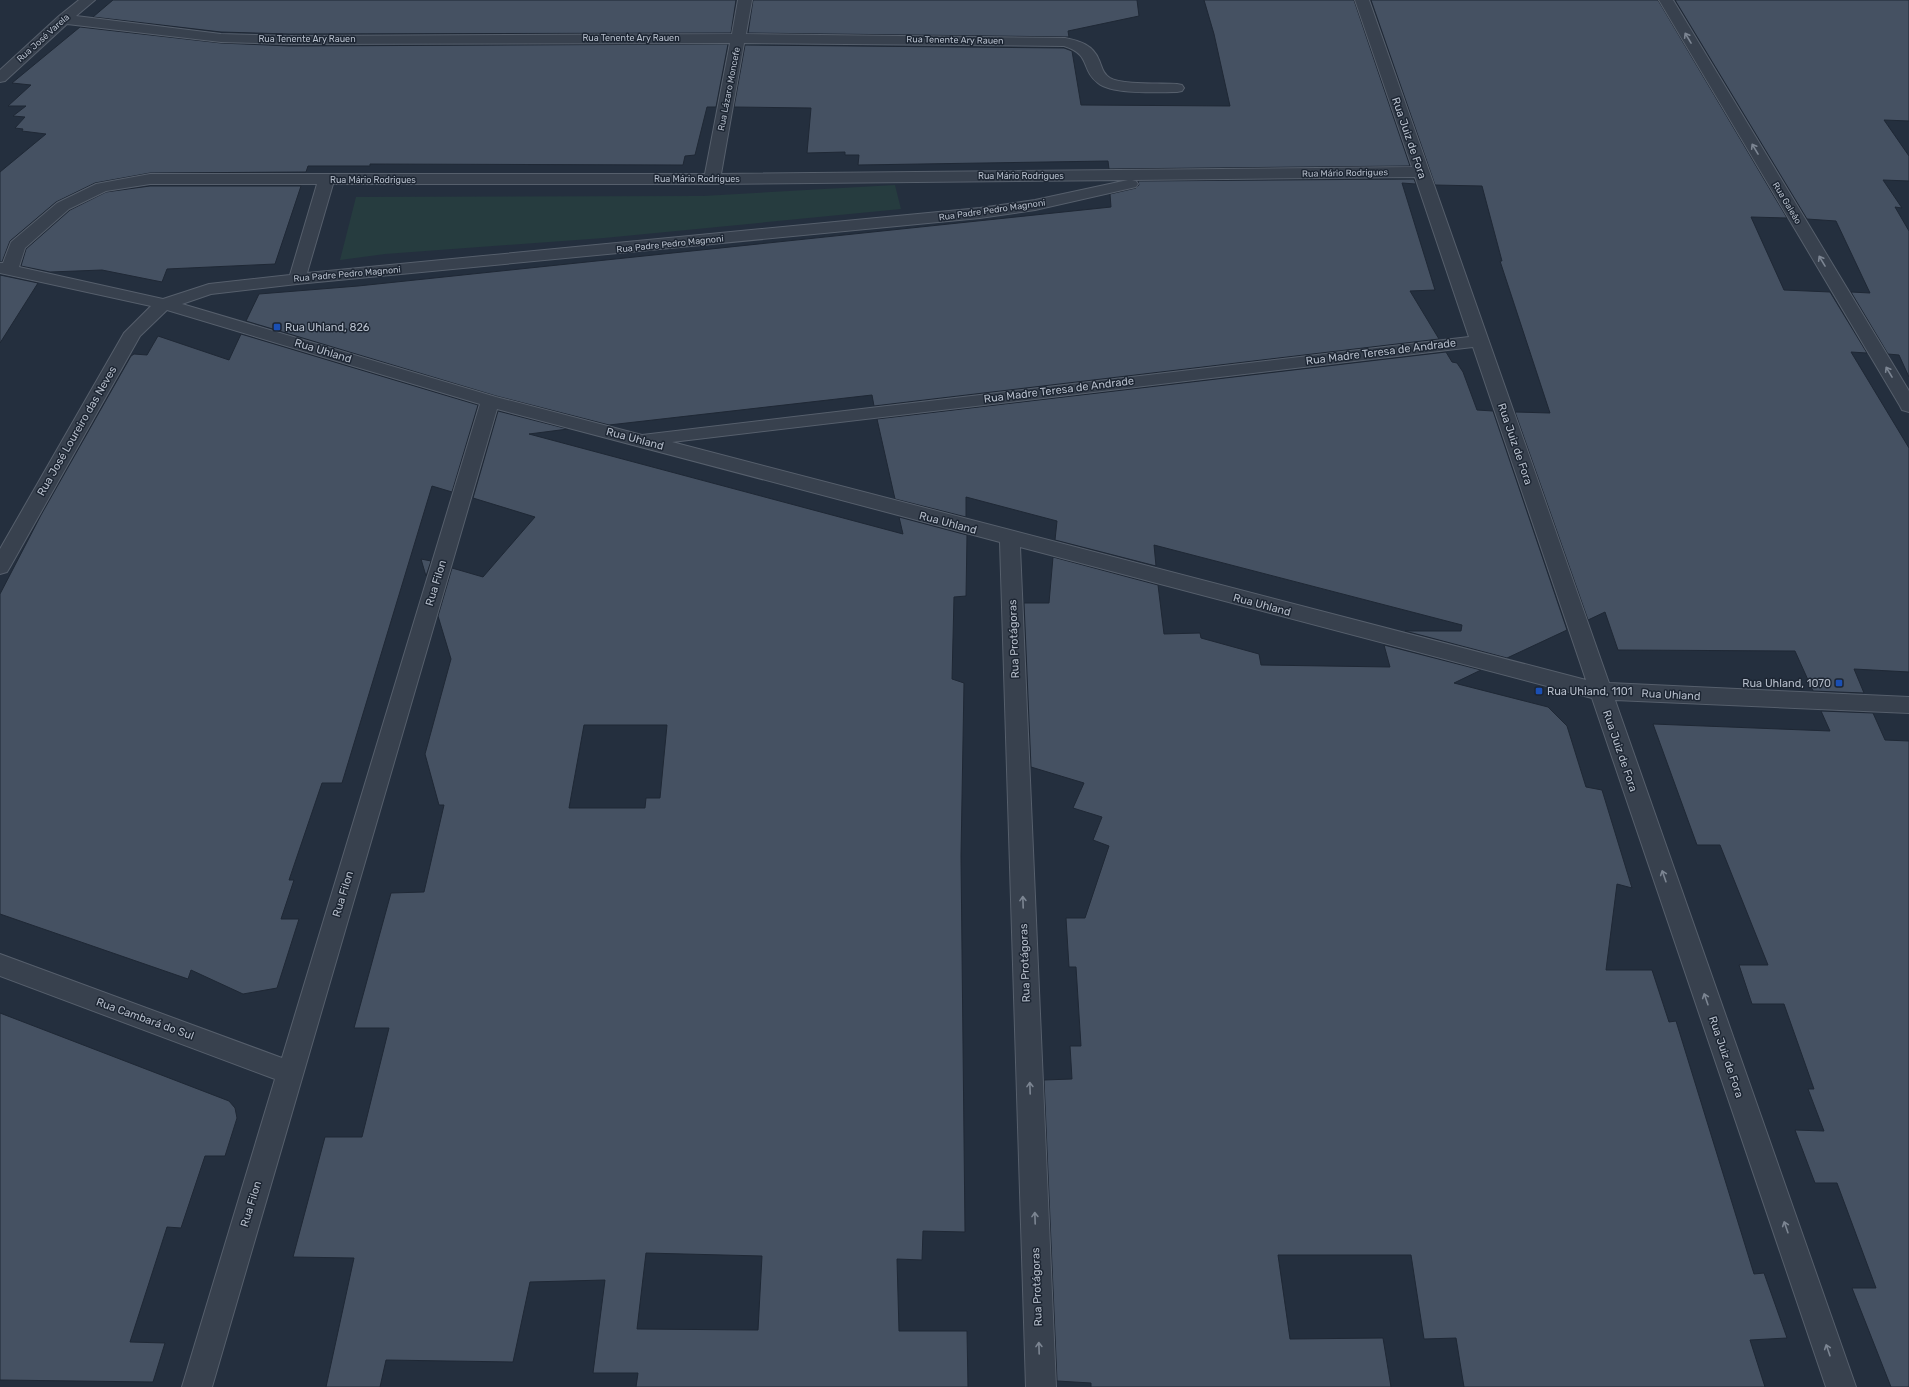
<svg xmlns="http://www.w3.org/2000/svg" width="1909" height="1387" viewBox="0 0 1909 1387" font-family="Rubik,sans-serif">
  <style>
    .green { fill: #263c3f }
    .building { fill: #455162; stroke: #1f2835; fill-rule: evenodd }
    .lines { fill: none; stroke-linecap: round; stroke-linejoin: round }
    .minor-casing { stroke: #565f6c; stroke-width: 2 }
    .minor { fill: #38414e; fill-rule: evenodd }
    .oneway { stroke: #7c8592 }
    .transit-dot { fill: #1a4fb4; stroke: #1d2633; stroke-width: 1.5 }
    .labels { text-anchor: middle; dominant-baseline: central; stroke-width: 3; stroke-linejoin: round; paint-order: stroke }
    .far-street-label { font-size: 9px; fill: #b4bcc9; stroke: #1d2633 }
    .street-label { font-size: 11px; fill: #b4bcc9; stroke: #1d2633 }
    .poi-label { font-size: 11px; fill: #b4bcc9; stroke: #1d2633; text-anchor: start }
  </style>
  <rect width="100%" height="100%" fill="#242f3e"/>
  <path class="green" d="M895,185L901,209L604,238L385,254L340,260L356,197L703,196Z"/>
  <path class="building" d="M113,0H736L731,33L289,34L221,32L93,17Z
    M753,0H1137L1139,16L1068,31L1069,37L748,33Z
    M1204,0H1354L1410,166L1109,169L1108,161L858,165L859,155H845V152L807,153L811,108L734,107L745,45L1064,48L1072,51L1081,105L1230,106L1214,34Z
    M1371,0H1658L1787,218L1751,217L1784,290L1830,292L1867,353L1851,352L1909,448V672L1854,669L1864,693L1813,691L1795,651L1618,650L1605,612L1588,620L1515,412L1550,413L1500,261H1502L1482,186L1435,185Z
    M1675,0H1909V121L1884,120L1909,156V181L1883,180L1902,208L1895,207L1909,231V377L1899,355L1888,354L1851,292L1870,293L1836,221L1807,219Z
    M80,27L221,43L289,46L728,44L716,107H707L695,155L685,156L683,165L370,164V166H308L306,172L150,173L95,183L56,202L10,241L2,262H0V172L46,134L22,131L23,129L15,128L25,117L13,116L26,106H8L31,85L12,83Z
    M1414,179L1416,184L1402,183L1435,290L1410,291L1439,339L874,406L872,395L609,425L496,396L246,321L259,294L358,286L1111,207L1110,194L1136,188L1139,185L1138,181Z
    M150,186H301L275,264L167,269L162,282L102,270L50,272L21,266L26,249L70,210L106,192Z
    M0,275L38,283L0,343Z
    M241,334L478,405L452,492L432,486L342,783H322L289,880H294L281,919H299L277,988L243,994L191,970L188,979L0,914V594L41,515L131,356L134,354L147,355L158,336L229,360Z
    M1446,352L1452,362L1457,363L1463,372L1477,410L1493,411L1567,630L1507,658L1405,631H1461L1462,625L1154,545L1156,566L1055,540L1057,521L966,497V517L895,499L877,419Z
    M498,411L568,429L529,434L903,534L899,517L967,535L966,596L954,597L952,679L964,683L961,856L965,1232L923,1231L922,1260L897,1259L899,1331H967L968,1387H636L638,1373H593L605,1280L530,1282L513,1362L386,1360L380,1387H326L354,1258L293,1257L325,1137H362L389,1028H354L391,893L424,892L444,805H439L425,754L451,659L438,616L452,568L483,577L535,517L473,498ZM584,725H667L660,798H646L645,808H569ZM646,1253L762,1256L758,1330L637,1329Z
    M1053,557L1158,585L1164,634L1200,633L1201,638L1259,654L1261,665L1390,667L1384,645L1481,670L1454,683L1548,707L1567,726L1586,787L1602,790L1632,888L1617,884L1606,970H1652L1669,1022L1676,1021L1754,1274L1764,1273L1787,1338L1750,1340L1765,1387H1464L1456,1338L1424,1339L1411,1255H1278L1290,1339L1383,1338L1391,1387H1091V1383L1057,1381L1044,1080L1072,1079L1070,1046H1081L1076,967H1069L1066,918H1085L1109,846L1093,840L1102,817L1073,808L1084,783L1031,767L1024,603H1049Z
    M421,559L431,561L426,576Z
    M1821,711L1873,713L1885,740L1909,741V1387H1891L1852,1288H1876L1837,1183H1815L1795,1130L1824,1131L1808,1089H1814L1784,1004H1752L1739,965H1768L1720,845H1697L1653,724L1830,731Z
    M0,1013L229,1101L235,1108L237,1118L225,1156H205L181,1228L167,1227L130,1342L165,1343L153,1382L0,1380Z"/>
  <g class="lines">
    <g class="minor-casing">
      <path id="minor" d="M79,0H95L76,16L221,34L289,36L732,34L738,0H752L746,34L1065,38C1080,41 1093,45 1099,60C1102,67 1103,74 1110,78C1122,85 1162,83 1177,84L1182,85L1184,88L1182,91L1177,92C1157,92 1113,95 1098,83C1080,69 1092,55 1064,46L744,43L721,174L1412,167L1355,0H1369L1609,683L1909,697V713L1615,700L1856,1387H1826L1592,698L1020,547L1056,1387H1026L1000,542L497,409L212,1387H182L275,1079L0,976V954L282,1058L480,404L167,310L140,336L10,567L7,572L0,574V549L124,333L151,306L0,273V263H3L11,242L57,203L96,184L150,174H705L730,43L289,44L221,42L67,24L5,81L0,82V70L59,16ZM1415,177L1469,337L642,435L496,397L182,304L211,294L297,284L980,218L1035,210L1136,187L1138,184L1136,181L1132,180ZM1128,180L1035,200L980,208L307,273L333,184H712ZM150,184H317L290,275L209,284L163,299L19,267L25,248L69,209L106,191ZM1473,347L1586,680L672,442Z
        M1659,0H1673L1909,391V412L1902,410L1900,406Z"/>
    </g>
    <use href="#minor" class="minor"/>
  </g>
  <defs><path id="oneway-shaft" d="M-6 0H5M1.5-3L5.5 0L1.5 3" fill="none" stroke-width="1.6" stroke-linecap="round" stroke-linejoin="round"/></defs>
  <g class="oneway">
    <use href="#oneway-shaft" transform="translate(1688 38) rotate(-121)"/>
    <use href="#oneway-shaft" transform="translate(1755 149) rotate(-121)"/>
    <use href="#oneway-shaft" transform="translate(1822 261) rotate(-121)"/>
    <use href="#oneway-shaft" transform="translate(1889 372) rotate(-121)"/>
    <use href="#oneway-shaft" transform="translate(1664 876) rotate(-109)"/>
    <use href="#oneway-shaft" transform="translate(1023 902) rotate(-92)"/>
    <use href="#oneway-shaft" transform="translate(1706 999) rotate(-109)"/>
    <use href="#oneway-shaft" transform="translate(1030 1088) rotate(-92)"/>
    <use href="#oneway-shaft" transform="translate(1035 1218) rotate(-92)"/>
    <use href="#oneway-shaft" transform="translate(1786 1227) rotate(-109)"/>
    <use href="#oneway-shaft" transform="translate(1039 1348) rotate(-92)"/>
    <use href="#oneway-shaft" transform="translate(1828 1350) rotate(-109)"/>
  </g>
  <g class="transit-dot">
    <rect x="273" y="323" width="8" height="8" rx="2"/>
    <rect x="1835" y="679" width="8" height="8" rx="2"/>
    <rect x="1535" y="687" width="8" height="8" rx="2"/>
  </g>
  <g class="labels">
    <g class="far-street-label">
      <text transform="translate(43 38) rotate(-42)">Rua José Varela</text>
      <text x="631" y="38">Rua Tenente Ary Rauen</text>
      <text x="307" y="39">Rua Tenente Ary Rauen</text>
      <text transform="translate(955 40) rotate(1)">Rua Tenente Ary Rauen</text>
      <text transform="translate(729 89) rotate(-79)">Rua Lázaro Moncefe</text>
      <text transform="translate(1345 173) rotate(-1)">Rua Mário Rodrigues</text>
      <text x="1021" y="176">Rua Mário Rodrigues</text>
      <text x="697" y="179">Rua Mário Rodrigues</text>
      <text x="373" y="180">Rua Mário Rodrigues</text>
      <text transform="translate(1787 203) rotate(59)">Rua Galeão</text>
      <text transform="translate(992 210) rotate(-8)">Rua Padre Pedro Magnoni</text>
      <text transform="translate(670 244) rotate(-6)">Rua Padre Pedro Magnoni</text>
      <text transform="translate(347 274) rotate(-5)">Rua Padre Pedro Magnoni</text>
    </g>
    <g class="street-label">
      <text transform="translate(1409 138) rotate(71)">Rua Juiz de Fora</text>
      <text transform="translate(323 351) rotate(17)">Rua Uhland</text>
      <text transform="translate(1381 352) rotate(-7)">Rua Madre Teresa de Andrade</text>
      <text transform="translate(1059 390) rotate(-7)">Rua Madre Teresa de Andrade</text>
      <text transform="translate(77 431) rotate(-60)">Rua José Loureiro das Neves</text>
      <text transform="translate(635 439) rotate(15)">Rua Uhland</text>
      <text transform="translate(1515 444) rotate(71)">Rua Juiz de Fora</text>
      <text transform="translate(948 523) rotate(15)">Rua Uhland</text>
      <text transform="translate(436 583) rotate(-73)">Rua Filon</text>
      <text transform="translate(1262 605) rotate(15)">Rua Uhland</text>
      <text transform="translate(1014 639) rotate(-92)">Rua Protágoras</text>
      <text transform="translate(1671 695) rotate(3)">Rua Uhland</text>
      <text transform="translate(1620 751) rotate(71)">Rua Juiz de Fora</text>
      <text transform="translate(343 894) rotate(-73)">Rua Filon</text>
      <text transform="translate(1025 963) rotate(-92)">Rua Protágoras</text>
      <text transform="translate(145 1019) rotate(20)">Rua Cambará do Sul</text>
      <text transform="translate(1726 1057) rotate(71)">Rua Juiz de Fora</text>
      <text transform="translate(251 1204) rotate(-73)">Rua Filon</text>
      <text transform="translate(1037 1287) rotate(-92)">Rua Protágoras</text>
    </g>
    <g class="poi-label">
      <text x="285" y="327">Rua Uhland, 826</text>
      <text x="1831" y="683" text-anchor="end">Rua Uhland, 1070</text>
      <text x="1547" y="691">Rua Uhland, 1101</text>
    </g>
  </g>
</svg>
